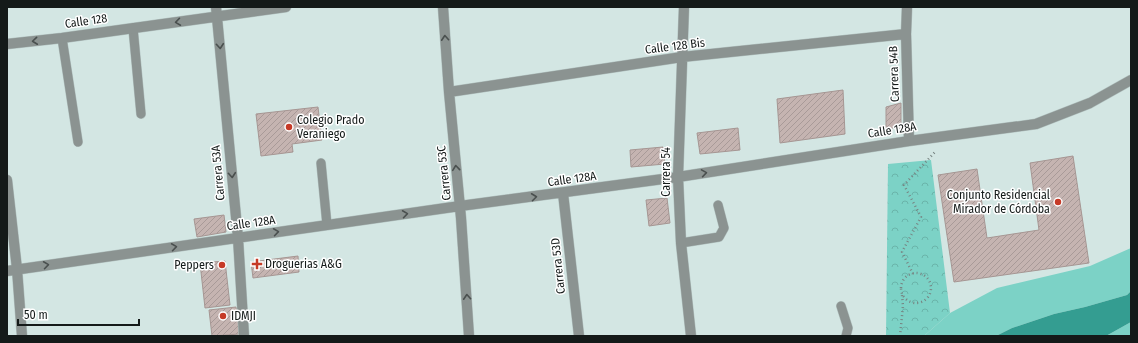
<svg xmlns="http://www.w3.org/2000/svg" width="1138" height="343" viewBox="0 0 1138 343" font-family="'Fira Sans Condensed',sans-serif">
  <style>
    .green { fill: #7cd2c6 }
    .park { fill: url(#park-crowns) }
    .water { fill: #349d91 }
    .building { fill: url(#building-hatch); stroke: #a69693 }
    .lines { fill: none; stroke-linecap: round; stroke-linejoin: round }
    .service-casing { stroke: #b1c1bf; stroke-width: 10 }
    .minor-casing { stroke: #b1c1bf; stroke-width: 11 }
    .path { stroke: #778381; stroke-width: 2.5; stroke-dasharray: 1 3; stroke-linecap: butt }
    .service { stroke: #8b9391; stroke-width: 9 }
    .minor { stroke: #8b9391; stroke-width: 10 }
    .oneway { stroke: #4a504f }
    .poi-dot { fill: #c63a27; stroke: #fff; stroke-width: 1.5 }
    .labels { text-anchor: middle; dominant-baseline: central; stroke-width: 3; stroke-linejoin: round; paint-order: stroke }
    .street-label { font-size: 12px; fill: #141a19; stroke: #fff }
    .poi-label { font-size: 12px; fill: #141a19; stroke: #fff; text-anchor: start }
  </style>
  <defs>
    <pattern id="park-crowns" width="20" height="18" patternUnits="userSpaceOnUse"><rect width="20" height="18" fill="#7cd2c6"/><path d="M2 6a3 3 0 1 1 6 0M12 15a3 3 0 1 1 6 0" fill="none" stroke="#6ab4aa"/></pattern>
    <pattern id="building-hatch" width="6" height="6" patternUnits="userSpaceOnUse"><rect width="6" height="6" fill="#c5b4b1"/><path d="M-1 1l2-2M0 6l6-6M5 7l2-2" fill="none" stroke="#a89a98"/></pattern>
  </defs>
  <rect width="100%" height="100%" fill="#d3e6e3"/>
  <path class="green" d="M1131,248V291L1127,295L1085,307L1054,314L1012,328L996,336H924L950,313L997,288L1090,266Z
    M1131,322V336H1106Z"/>
  <path class="park" d="M931,160L950,313L924,336H886L888,164Z"/>
  <path class="water" d="M1131,291V322L1106,336H996L1012,328L1054,314L1085,307L1127,295Z"/>
  <path class="building" d="M843,90L845,134L780,143L777,99Z
    M901,103V128H886V107Z
    M318,107L322,140L292,144L293,152L261,156L256,114Z
    M738,128L740,150L700,154L697,133Z
    M663,147L665,164L631,167L630,150Z
    M1073,156L1089,263L954,282L938,175L977,169L987,238L1039,230L1030,163Z
    M667,198L670,223L649,226L646,200Z
    M224,215L226,232L197,237L194,219Z
    M298,256L299,272L253,278L251,262Z
    M225,261L230,305L205,308L200,263Z
    M236,307L240,334L212,336L209,310Z"/>
  <g class="lines">
    <g class="service-casing">
      <path id="service" d="M133,28L141,114
        M62,38L78,142
        M321,163L327,225
        M681,243L719,237L724,228L718,205
        M841,306L848,328L846,336"/>
    </g>
    <g class="minor-casing">
      <path id="minor" d="M216,7L238,238L244,336
        M443,7L449,92L461,218L469,336
        M684,7L678,177L681,243L691,336
        M907,7L906,34L909,141
        M7,44L62,38L286,7
        M449,92L682,57L906,34
        M7,180L17,269L22,336
        M563,193L579,336
        M7,271L460,206L678,177L909,141L1036,124L1090,103L1131,80"/>
    </g>
    <path class="path" d="M901 288a15 15 0 1 1 30 0a15 15 0 1 1-30 0Z
      M913,274L902,252L921,217L904,185L935,152
      M900,336L903,306L902,295"/>
    <use href="#service" class="service"/>
    <use href="#minor" class="minor"/>
  </g>
  <defs><path id="oneway-chevron" d="M-2-3.5L2.5 0L-2 3.5" fill="none" stroke-width="1.6" stroke-linecap="round" stroke-linejoin="round"/></defs>
  <g class="oneway">
    <use href="#oneway-chevron" transform="translate(178 22) rotate(172)"/>
    <use href="#oneway-chevron" transform="translate(445 38) rotate(-94)"/>
    <use href="#oneway-chevron" transform="translate(35 41) rotate(174)"/>
    <use href="#oneway-chevron" transform="translate(220 46) rotate(85)"/>
    <use href="#oneway-chevron" transform="translate(456 168) rotate(-96)"/>
    <use href="#oneway-chevron" transform="translate(704 173) rotate(-9)"/>
    <use href="#oneway-chevron" transform="translate(232 175) rotate(85)"/>
    <use href="#oneway-chevron" transform="translate(534 197) rotate(-7)"/>
    <use href="#oneway-chevron" transform="translate(405 214) rotate(-8)"/>
    <use href="#oneway-chevron" transform="translate(276 232) rotate(-8)"/>
    <use href="#oneway-chevron" transform="translate(174 247) rotate(-8)"/>
    <use href="#oneway-chevron" transform="translate(46 265) rotate(-8)"/>
    <use href="#oneway-chevron" transform="translate(467 297) rotate(-94)"/>
  </g>
  <g class="poi-dot">
    <circle cx="289" cy="127" r="4"/>
    <circle cx="1058" cy="202" r="4"/>
    <path d="M255 258h4v4h4v4h-4v4h-4v-4h-4v-4h4z"/>
    <circle cx="222" cy="265" r="4"/>
    <circle cx="223" cy="316" r="4"/>
  </g>
  <g class="labels">
    <g class="street-label">
      <text transform="translate(86 21) rotate(-8)">Calle 128</text>
      <text transform="translate(675 46) rotate(-7)">Calle 128 Bis</text>
      <text transform="translate(894 74) rotate(-92)">Carrera 54B</text>
      <text transform="translate(892 130) rotate(-9)">Calle 128A</text>
      <text transform="translate(666 172) rotate(-90)">Carrera 54</text>
      <text transform="translate(218 173) rotate(-95)">Carrera 53A</text>
      <text transform="translate(444 173) rotate(-96)">Carrera 53C</text>
      <text transform="translate(572 179) rotate(-8)">Calle 128A</text>
      <text transform="translate(251 223) rotate(-8)">Calle 128A</text>
      <text transform="translate(558 266) rotate(-96)">Carrera 53D</text>
    </g>
    <g class="poi-label">
      <text x="297" y="120">Colegio Prado<tspan x="297" dy="14">Veraniego</tspan></text>
      <text x="1050" y="195" text-anchor="end">Conjunto Residencial<tspan x="1050" dy="14">Mirador de Córdoba</tspan></text>
      <text x="265" y="264">Droguerias A&amp;G</text>
      <text x="214" y="265" text-anchor="end">Peppers</text>
      <text x="231" y="316">IDMJI</text>
    </g>
  </g>
  <rect width="1138" height="343" fill="none" stroke="#141a19" stroke-width="16"/>
  <path d="M18 319v6h121v-6" fill="none" stroke="#141a19" stroke-width="2"/>
  <text x="24" y="319" font-size="12" fill="#141a19" stroke="#ffffff" stroke-width="3" paint-order="stroke">50 m</text>
</svg>
